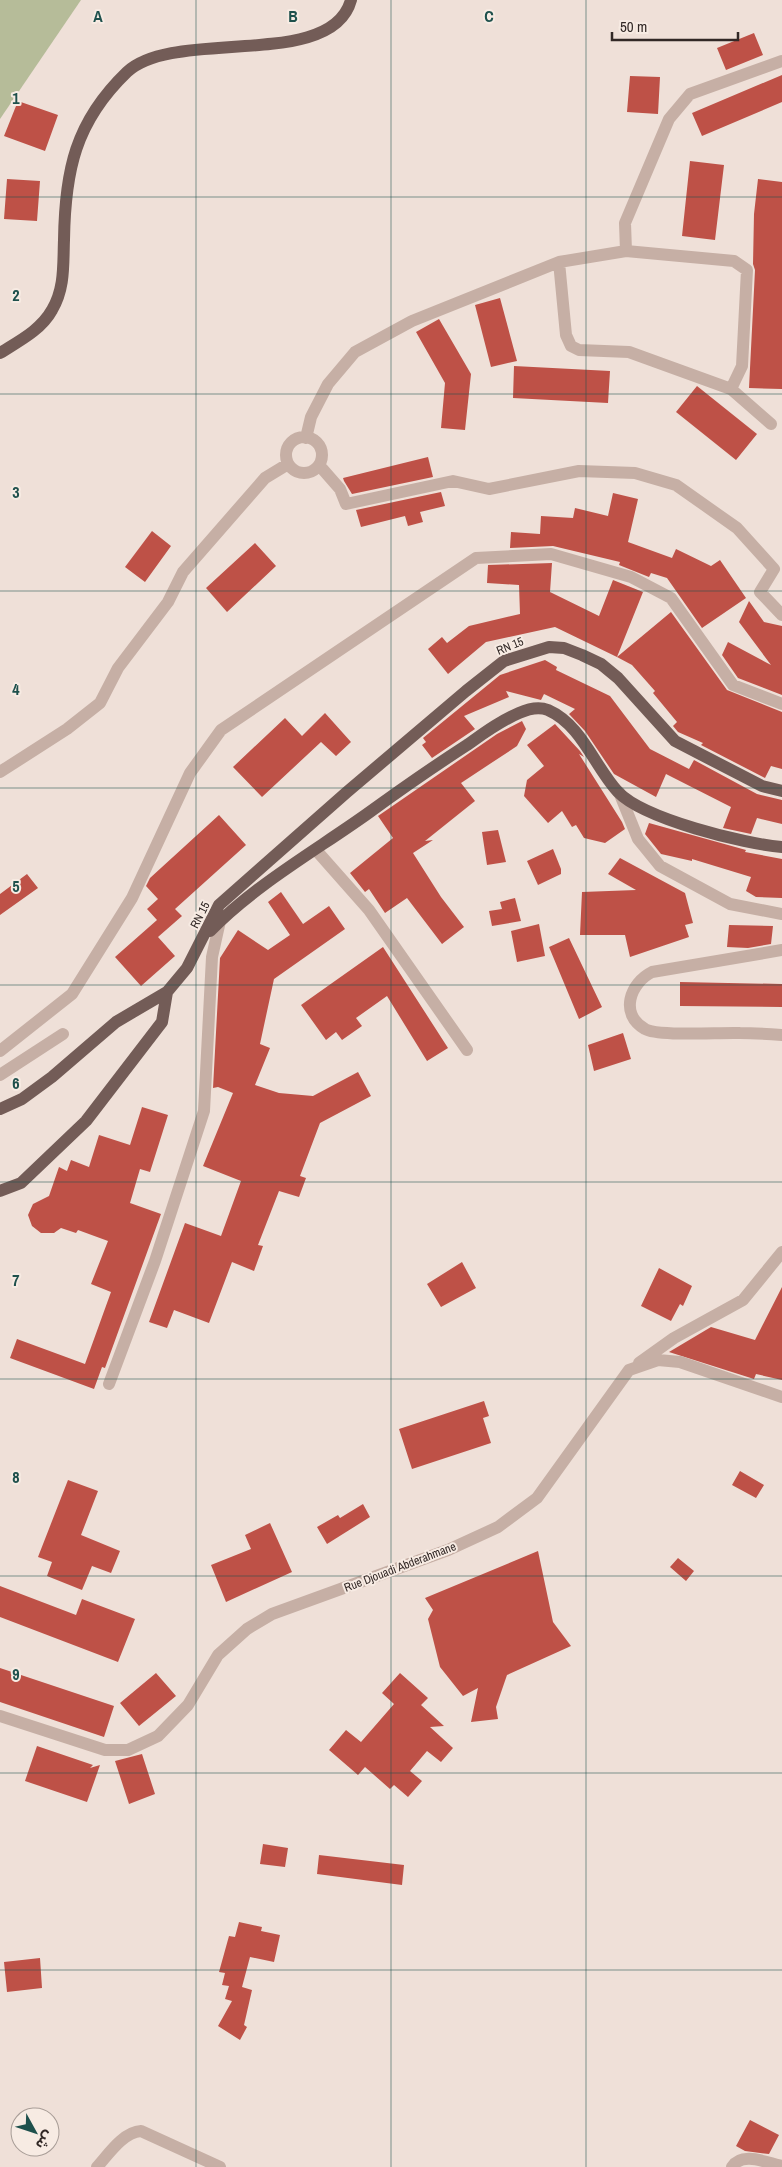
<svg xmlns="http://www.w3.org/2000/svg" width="782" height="2167" viewBox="0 0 782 2167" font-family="'Archivo Narrow','Noto Sans Arabic',sans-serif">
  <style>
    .green { fill: #b6bc99 }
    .building { fill: #be5147 }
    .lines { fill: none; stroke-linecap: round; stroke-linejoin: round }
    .minor { stroke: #c6afa5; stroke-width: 12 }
    .major { stroke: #735c57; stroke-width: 12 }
    .grid { fill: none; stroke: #1e504c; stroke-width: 1; stroke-opacity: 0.55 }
    .labels { text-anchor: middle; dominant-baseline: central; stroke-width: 4; stroke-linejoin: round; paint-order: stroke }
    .street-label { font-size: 12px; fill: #322826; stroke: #f7ebe3 }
    .grid-label { font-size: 16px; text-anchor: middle; font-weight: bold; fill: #1e504c; stroke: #f7ebe3; stroke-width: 4; stroke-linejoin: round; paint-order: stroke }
  </style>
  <rect width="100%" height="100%" fill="#efe0d8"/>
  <path class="green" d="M0,0H81L0,119Z"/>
  <path class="building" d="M754,33L763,55L726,70L717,48Z
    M782,75V102L702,136L692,113Z
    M630,76L660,77L658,114L627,112Z
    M18,101L58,115L45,151L4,136Z
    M690,161L724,165L715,240L682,236Z
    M7,179L40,181L37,221L4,219Z
    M758,179L782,182V389L749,388L755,270L753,264L754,214Z
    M500,298L517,361L491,367L475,305Z
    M439,319L471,374L465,430L441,428L445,383L416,332Z
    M514,366L610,371L608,403L513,398Z
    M697,386L757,434L736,460L676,412Z
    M428,457L433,477L352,494L344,481L343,478Z
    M441,492L445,506L420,512L423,522L408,526L405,516L361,527L356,510Z
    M613,493L638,499L628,542L672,558L676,549L711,566L720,560L746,598L702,628L667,578L651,573L649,577L619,565L620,562L553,546L510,548L511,532L540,534L541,516L573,518L575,508L608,516Z
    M152,531L171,546L145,582L125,567Z
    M255,543L276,566L227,612L206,588Z
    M552,563L550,592L599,616L613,580L643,592L617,657L555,627L486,642L448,674L428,649L442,637L447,643L469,626L520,614L519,585L487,583L488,565Z
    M749,601L764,622L782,626V695L738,678L722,655L728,642L771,665L739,622Z
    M671,612L727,690L782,712V769L771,766L765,778L701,745L703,743L678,732L673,726L677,722L653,693L655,691L632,665L617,657Z
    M545,660L557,667L556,670L610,696L650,749L689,769L694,760L757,794L782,800V824L757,818L751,834L723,828L731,807L666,774L656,797L614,774L585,731L569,714L575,709L544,694L541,700L506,691L509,697L464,716L475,729L432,758L422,745L426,742L423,738L500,675Z
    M325,713L351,742L336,756L321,742L262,797L233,767L285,718L302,736Z
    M522,721L526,729L517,746L461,783L475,801L425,841L433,840L413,853L441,897L464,927L442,944L407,898L385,913L369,889L365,892L350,873L393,838L378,816L497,734Z
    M555,724L580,751L584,757L579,754L622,822L625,829L605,843L584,838L576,825L572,827L562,811L548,823L524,796L527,780L544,766L527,745Z
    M219,815L246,845L175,909L182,916L158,937L175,956L141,986L115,957L157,920L147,909L158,899L146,886L150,878Z
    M649,823L746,850L745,852L782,859V898L756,897L746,891L751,877L692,859V861L661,854L645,834Z
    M498,830L506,862L487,865L482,832Z
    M553,849L561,869V874L538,885L527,861Z
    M620,858L685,893L693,923L685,925L689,937L630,957L625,935H580L582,892L636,890L608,874Z
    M27,874L38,888L0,915V894Z
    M281,892L303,924L329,906L345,929L274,979L260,1044L270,1048L255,1085L279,1093L313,1096L358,1072L371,1096L320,1123L300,1176L306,1178L299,1197L279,1191L258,1245L263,1246L254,1271L232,1262L209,1323L174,1310L167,1328L149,1322L185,1223L221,1236L241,1181L203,1166L233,1093L218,1087L213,1088L220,958L238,930L268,950L290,935L268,902Z
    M515,898L521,921L492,926L489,911L502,909L500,902Z
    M539,924L545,956L517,962L511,931Z
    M729,925L773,926L771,944L748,948L727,947Z
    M569,938L602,1007L579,1019L549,947Z
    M383,947L448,1048L427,1061L387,996L356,1018L362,1026L342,1040L336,1032L326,1040L301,1005Z
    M680,982L782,984V1007L680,1006Z
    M623,1033L631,1059L594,1071L588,1045Z
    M142,1107L168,1115L150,1172L140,1169L130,1203L161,1214L105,1368L102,1367L94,1389L10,1358L17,1339L85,1364L111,1292L91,1284L108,1241L78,1230L76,1233L61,1228L54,1233H41L32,1226L28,1215L33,1204L49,1196L59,1167L67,1171L71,1160L89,1167L99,1135L130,1145Z
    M462,1262L476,1288L441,1307L427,1284Z
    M659,1268L692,1286L683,1306L680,1304L671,1321L641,1306Z
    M782,1287V1380L756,1374L754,1379L669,1352L711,1327L755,1340Z
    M484,1401L489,1416L483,1418L491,1443L412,1469L399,1429Z
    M740,1471L764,1485L756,1498L732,1485Z
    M68,1480L98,1491L81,1535L120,1551L111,1573L92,1566L82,1590L47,1576L52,1562L38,1557Z
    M363,1504L370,1517L327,1544L317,1527L338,1515L340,1518Z
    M270,1523L292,1572L226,1602L211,1565L251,1549L245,1535Z
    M538,1551L553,1622L571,1646L507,1675L496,1707L498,1719L471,1722L478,1688L463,1696L440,1667L428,1619L433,1610L425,1598Z
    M678,1558L694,1571L686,1581L670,1567Z
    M0,1586L76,1615L82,1599L135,1619L118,1662L0,1617Z
    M0,1668L114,1706L104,1737L0,1702Z
    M156,1673L176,1696L139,1726L120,1703Z
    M400,1673L428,1698L421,1705L444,1726L430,1727L453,1748L441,1762L427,1751L410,1771L422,1781L408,1797L394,1785L390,1789L365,1767L358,1775L329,1750L346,1730L361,1742L394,1704L382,1693Z
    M37,1746L93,1765L90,1768L100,1765L87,1802L25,1781Z
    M142,1754L155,1794L129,1804L115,1761Z
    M263,1844L288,1848L285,1867L260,1864Z
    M319,1855L404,1865L402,1885L317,1874Z
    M239,1922L262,1927L261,1931L280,1935L274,1962L250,1957L242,1987L252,1990L244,2025L247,2027L240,2040L218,2026L232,2001L225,1999L229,1986L222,1985L225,1973L219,1972L229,1936L235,1937Z
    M40,1958L42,1988L7,1992L4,1962Z
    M750,2120L779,2135L769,2154L745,2151L736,2146Z"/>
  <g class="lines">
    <path class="minor" d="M626,251L625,223L669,119L690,94L782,61
      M559,262L566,335L571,346L579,350L629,352L731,389L771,424
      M286 455a18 18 0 1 1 36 0a18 18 0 1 1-36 0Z
      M306,438L311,417L328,384L355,352L412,321L559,262L626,251L734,261L747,270L742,366L731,389
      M319,465L340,489L346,504L453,481L489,489L579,471L635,473L676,485L737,528L774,569L760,592L782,615
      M0,772L67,729L100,703L118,668L168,602L183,572L265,478L288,464
      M619,792L638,839L660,866L730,904L782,914
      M316,850L369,910L467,1050
      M782,950L652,972C630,983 619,1014 645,1029C658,1037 721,1032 740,1033C754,1033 768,1034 782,1035
      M0,1051L72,994L132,898L190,773L221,730L476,558L551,554L631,577L671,598L733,685L782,704
      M0,1075L63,1034
      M639,1363L674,1338L743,1300L782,1252
      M109,1384L155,1261L204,1111L212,957L220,921
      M0,1716L105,1750H128L158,1736L188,1705L218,1655L247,1629L272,1614L448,1550L498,1527L537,1498L629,1370L658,1360L680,1362L782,1397
      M97,2167C108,2155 123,2132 141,2131L220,2167
      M732,2167C742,2151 767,2163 782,2166"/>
    <path class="major" d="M0,353C19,341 41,330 52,310C65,288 63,265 64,240C65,171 75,122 127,72C175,27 332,71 351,0
      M210,931C255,885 315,851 367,814C400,790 433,767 467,745C484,733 500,721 519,713C528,709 538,706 548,710C582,725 594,766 618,792C644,819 744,844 782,847
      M0,1109L22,1099L52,1077L116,1022L167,992L187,968L219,905L347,792L466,691L504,661L549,647L564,648L582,655L601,664L618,678L675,741L762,786L782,791
      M0,1191L21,1183L86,1121L162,1022L167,992"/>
  </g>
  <path class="grid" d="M196,0V2167M391,0V2167M586,0V2167M0,197H782M0,394H782M0,591H782M0,788H782M0,985H782M0,1182H782M0,1379H782M0,1576H782M0,1773H782M0,1970H782"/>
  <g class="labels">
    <g class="street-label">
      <text transform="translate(510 646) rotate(-22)">RN 15</text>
      <text transform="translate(200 915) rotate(-63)">RN 15</text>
      <text transform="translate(400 1567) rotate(-21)">Rue Djouadi Abderahmane</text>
    </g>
  </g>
  <g class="grid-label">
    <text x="98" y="22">A</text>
    <text x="293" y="22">B</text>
    <text x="489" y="22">C</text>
    <text x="16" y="104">1</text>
    <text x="16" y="301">2</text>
    <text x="16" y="498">3</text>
    <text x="16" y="695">4</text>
    <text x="16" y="892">5</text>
    <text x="16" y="1089">6</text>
    <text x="16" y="1286">7</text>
    <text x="16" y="1483">8</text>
    <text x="16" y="1680">9</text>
  </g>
  <g transform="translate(35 2132) rotate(130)"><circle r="24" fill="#f7ebe3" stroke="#a89d97"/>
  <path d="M0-4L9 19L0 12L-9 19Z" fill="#1e504c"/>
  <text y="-8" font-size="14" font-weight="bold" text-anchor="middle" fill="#322826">ش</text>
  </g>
  <path d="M612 32v8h126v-8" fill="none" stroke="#322826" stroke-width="2.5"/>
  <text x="620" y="32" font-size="15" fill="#322826" stroke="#f7ebe3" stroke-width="4" paint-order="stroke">50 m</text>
</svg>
